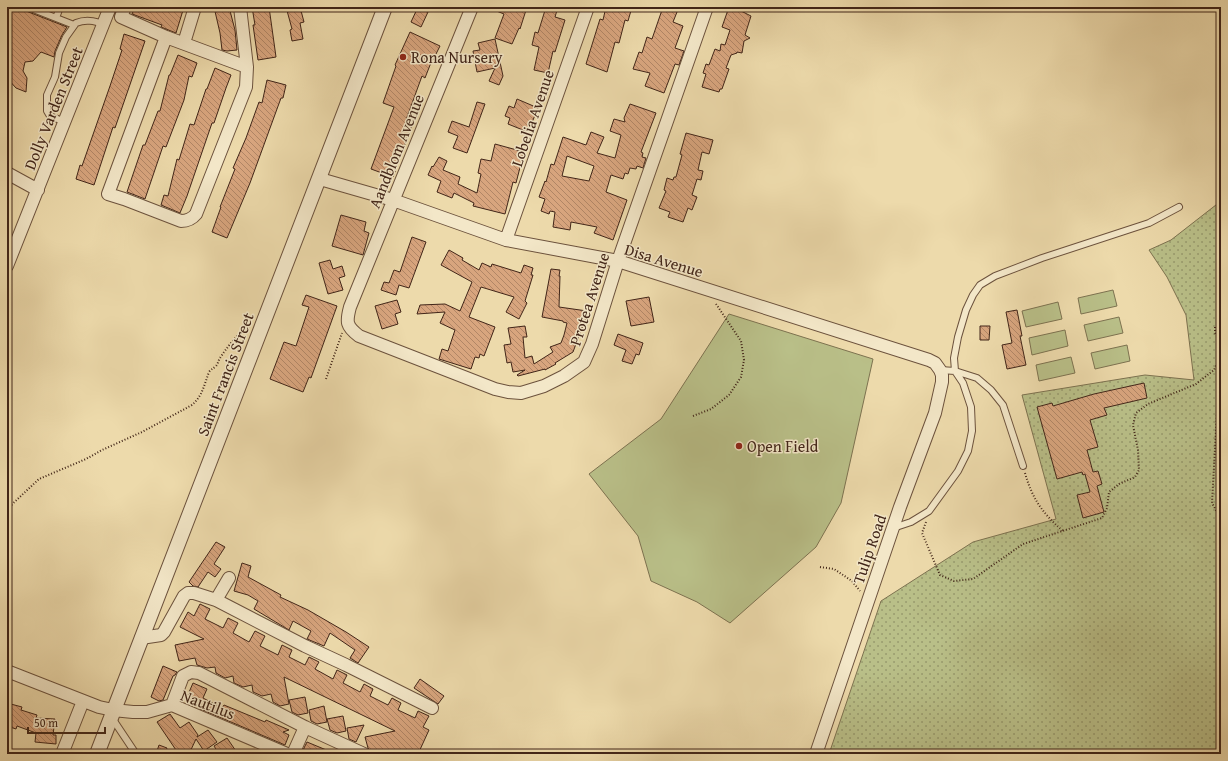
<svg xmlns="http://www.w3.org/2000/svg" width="1228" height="761" viewBox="0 0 1228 761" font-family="'Gentium Book Plus',serif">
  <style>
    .grass { fill: url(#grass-dots); stroke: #7d7250 }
    .park { fill: #b9bf88; stroke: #7d7250 }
    .building { fill: url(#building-back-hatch); stroke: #412518; fill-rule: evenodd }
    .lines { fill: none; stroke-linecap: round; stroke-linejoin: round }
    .service-casing { stroke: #6c523d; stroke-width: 8 }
    .minor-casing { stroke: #6c523d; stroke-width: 14 }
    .tertiary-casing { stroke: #6c523d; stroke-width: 16 }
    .path { stroke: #412518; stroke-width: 2; stroke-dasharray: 1 2; stroke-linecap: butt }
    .service { stroke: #f3e7c8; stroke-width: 6 }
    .minor { stroke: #f3e7c8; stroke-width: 12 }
    .tertiary { stroke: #f3e7c8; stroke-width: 14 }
    .poi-dot { fill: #8f2418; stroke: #f3e7c8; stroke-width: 1.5 }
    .labels { text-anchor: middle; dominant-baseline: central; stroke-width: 3; stroke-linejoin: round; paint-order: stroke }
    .poi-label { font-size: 16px; fill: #412518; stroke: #f3e7c8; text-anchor: start }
    .street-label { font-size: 16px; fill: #412518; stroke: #f3e7c8 }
  </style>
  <defs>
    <pattern id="grass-dots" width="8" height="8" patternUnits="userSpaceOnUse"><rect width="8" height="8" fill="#b9bf88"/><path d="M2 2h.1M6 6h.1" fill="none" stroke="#989b6e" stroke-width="1.8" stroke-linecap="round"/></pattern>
    <pattern id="building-back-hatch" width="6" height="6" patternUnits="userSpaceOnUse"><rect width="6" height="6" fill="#d8a57e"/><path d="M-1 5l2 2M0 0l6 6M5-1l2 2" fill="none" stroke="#b18666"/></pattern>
  </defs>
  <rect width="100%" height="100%" fill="#eddaab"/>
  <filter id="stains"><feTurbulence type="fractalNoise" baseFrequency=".005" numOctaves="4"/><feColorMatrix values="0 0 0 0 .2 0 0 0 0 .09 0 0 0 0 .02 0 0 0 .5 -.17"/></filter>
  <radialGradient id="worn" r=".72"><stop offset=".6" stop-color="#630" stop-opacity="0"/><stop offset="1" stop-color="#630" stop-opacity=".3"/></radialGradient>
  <path class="grass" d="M1221,201V754H829L881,601L973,542L1056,519L1022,395L1145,375L1194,380L1186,315L1167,277L1149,250L1171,240Z"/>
  <path class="park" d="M1113,290L1117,306L1081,314L1078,298Z
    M1058,302L1062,319L1026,327L1022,311Z
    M729,314L873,359L841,503L816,547L730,623L697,602L651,581L638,536L589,474L661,419Z
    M1119,317L1123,333L1088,341L1084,325Z
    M1065,330L1068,346L1032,355L1029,338Z
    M1127,345L1130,361L1095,369L1091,353Z
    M1071,357L1075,373L1039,381L1036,365Z"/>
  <path class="building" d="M7,7H24L26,11L67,27L62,35L55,51L54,57L41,52L33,61L25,62L23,71L27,78L26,92L16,88L7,78Z
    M135,7H184L176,33L161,27L162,25L132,14Z
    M214,7H229L235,30L237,50L227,51L222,50L220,33Z
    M252,7H269L276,57L258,60L253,25H255Z
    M286,7H300L304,22L300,23L303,39L292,41L290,30L292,29Z
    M418,7L428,12L421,27L411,22Z
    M489,7H527L520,29L519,28L512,44L495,38L504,14L489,8Z
    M546,7H558L555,17L565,20L555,52L553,51L548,73L534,70L539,47L532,45L535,32L538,33Z
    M606,7H632L628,21L625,20L619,43L615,42L607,72L586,64L600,19L603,20Z
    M663,7H679L673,22L683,26L675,48L684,51L679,65L675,64L664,93L645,86L650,73L633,69L639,52L642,53L647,37L652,39Z
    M729,7H742L741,11L751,16L745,35L750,38L744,41L742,53L737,52V53L731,55L726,68L729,69L722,89H720L719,92L702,87L706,74L703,73L706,64L709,65L715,49L720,51L721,44L725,45L730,30L722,27Z
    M410,32L440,46L433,60H432L425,78L422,76L406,120L413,122L393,177L371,169L394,107L383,103L396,66L395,65Z
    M124,34L145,41L115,128L113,127L94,185L76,179L80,165L82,166L110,86L122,50L120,49Z
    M495,39L503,76L499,85L489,81L495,68L477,72L473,51L480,50L478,43Z
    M178,55L197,63L192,77L189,76L184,100L166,147L163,146L145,199L127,192L143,145H145L158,111H160L169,75H170Z
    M215,68L231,75L226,88L214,123H212L187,196L180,213L161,205L164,195L168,196L177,159L179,160L190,124L194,125L206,89H207Z
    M267,80L286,85L283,98H281L250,183L227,238L212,232L221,207H220L235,169L233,168L246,138L259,102L262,103Z
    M517,99L538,108L528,132L508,124L510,118L505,116L509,106L514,108Z
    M477,102L485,104L467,153L453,148L458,136L448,132L452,121L469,127Z
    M630,104L656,113L641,152L643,153L642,157L646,158L643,168L637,166L636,169L630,168L628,174L625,173L623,179L611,175L606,192L627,200L613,240L594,233L597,227L571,222L570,230L553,227L555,212L550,211L549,214L541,211L545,199L539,197L545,181L546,182L551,164L554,165L563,137L586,145L591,132L604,137L597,153L615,158L621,135L610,131L614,119L625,122L624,118ZM567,156L594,166L589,181L562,176Z
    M686,133L713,140L709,154L702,152L698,170L703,171L701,180L697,179L692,195L697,197L692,210L688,208L683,222L668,217L670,212L659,208L666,191L664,190L667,178L673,180L674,177H676L682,155L680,154Z
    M495,144L524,152L516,183L513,182L505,214L473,206L474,203L454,193L452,198L437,192L441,181L428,175L432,166L433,167L439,157L447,161L443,170L460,177L458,184L477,193L481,174L478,173L481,159L491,161Z
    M341,215L366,222L364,231L369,233L363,255L332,246Z
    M412,237L426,242L409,288L399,285L396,295L381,290L384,282L389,283L394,270L400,272Z
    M449,250L463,258L462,260L479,270L482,263L491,267L492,264L521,273L524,265L533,268L531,275H533L525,301L527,303L519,319L506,312L514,297L481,287L469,317L495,327L484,356L480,354L479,358L475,357L471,369L439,359L442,349L448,351L455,330L440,323L445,312L417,314L420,305L445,304L460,311L472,282L441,265Z
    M330,260L333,269L342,266L345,276L339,278L343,290L328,294L319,263Z
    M551,269L560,270L559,276H560L559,307L587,311L585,325H583L573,352L555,363L556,364L545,370V369L518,376L517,375L525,370L513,372L511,362L507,363L504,345L511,344L508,328L525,326L527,337H523L525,358L532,356L534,364L553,352L550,347L561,343L564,335L567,323L563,322V321L542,317Z
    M306,295L337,306L311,378L309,377L303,392L270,379L284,342L296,346L309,307L302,305Z
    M649,297L654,322L631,326L626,301Z
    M397,300L401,312L395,314L398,324L382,329L375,306Z
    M1017,310L1022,336H1020L1026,365L1007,369L1002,345L1012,343L1006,312Z
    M980,326H990L989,340H980Z
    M618,334L643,343L639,355L636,354L632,364L622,361L626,350L614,345Z
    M1144,383L1147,398L1104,408L1107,415L1090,420L1098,447L1087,450L1093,472L1098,471L1102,484L1097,486L1104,512L1083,518L1077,495L1090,492L1085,474L1083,475L1082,472L1057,479L1037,407L1052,403L1053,406L1094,394Z
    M216,542L225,547L214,564L221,569L215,577L208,572L198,587L193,586L189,582Z
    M242,563L251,566L248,577L281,595L280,597L308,610L346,632L369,647L358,663L350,658L355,650L330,633L324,646L307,639L311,631L293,621L289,630L254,609L258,601L248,595L234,591Z
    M200,604L210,609L205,619L223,628L228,618L238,623L233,633L249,642L255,631L265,636L260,646L278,655L282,645L292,650L289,657L305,665L309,657L319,662L315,669L333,679L337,670L347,675L343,683L360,692L364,684L373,689L370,696L388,705L392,698L401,703L398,710L415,718L418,711L429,716L423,727L429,730L418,754H378V751L371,752L368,748L365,737L395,731L284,677L289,704L280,706L273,702L271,694L262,696L253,692L252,685L243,687L234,683L233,676L225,678L216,673L215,667L207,668L197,665L195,658L179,661L175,645L204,639L180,627L188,612L194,616Z
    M163,666L177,672L175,675L173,676L163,700L159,701L151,697Z
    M420,679L444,696L438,704L414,688Z
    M193,683L207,689L203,698L222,708L224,705L265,722L266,720L289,730L283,732L289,735L285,745L198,708L200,702L187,697Z
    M305,697L308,713L298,715L292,712L289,700Z
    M7,703L22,707L21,710L37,715L36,718L55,719L53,735H56V744L35,742L36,733L17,726L16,729L7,726Z
    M324,706L327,722L317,724L311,721L309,710Z
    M170,714L180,728L189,722L198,735L197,737L208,730L217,742L204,751L196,739L189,754L178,753L157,722Z
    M343,716L346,731L337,733L330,730L327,719Z
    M364,725L356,742L349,739L347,728Z
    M227,738L238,754H219L214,746Z
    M307,742L336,754H308L302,752Z
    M159,745L167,748L165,754H156Z"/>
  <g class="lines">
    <g class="service-casing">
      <path id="service" d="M28,7L74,25
        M56,18L60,7
        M65,122L50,116L47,111V95L55,77L59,53L66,37L76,23C86,19 94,21 104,24
        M940,370L955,371L977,378L991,390L1003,405L1023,466
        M893,528L911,522L929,511L958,471L968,451L972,431L971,407L963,383L955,371L954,358L958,337L966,310L973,295L980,285L995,276L1042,258L1149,223L1179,207
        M112,718L136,754"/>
    </g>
    <g class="minor-casing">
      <path id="minor" d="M125,7L121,17L166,37L247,67
        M472,7L350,307C346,322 346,326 359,336L495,389L508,392L521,393L544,386L564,376L584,362L592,344L618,261L707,7
        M166,37L108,194L124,199L181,221C188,221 192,219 196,214L246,87L247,67L240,7
        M184,43L195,7
        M7,173L38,190
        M320,179L393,200L506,240L618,261L929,360L935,363L940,370L942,375V382L935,413L900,507L816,754
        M506,240L588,7
        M7,266L110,7
        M216,600L229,578
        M141,638L161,635L164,632L184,596L188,593H194L216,600L305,646L346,665L432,708
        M7,671L99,707L113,710L133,712H147L172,705L287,754
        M172,705L183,676L191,672L199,673L305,727L364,754
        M62,754L83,701
        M293,754L305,727"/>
    </g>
    <g class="tertiary-casing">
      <path id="tertiary" d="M97,754L385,7"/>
    </g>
    <path class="path" d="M1221,340L1212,503L1216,510L1221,516
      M1221,341L1215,333V327L1219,326L1221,329
      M326,379L342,333
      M693,416L711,409L729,395L741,377L744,360L741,341L716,304
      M1025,473C1032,498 1042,513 1063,531
      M7,509L39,479L86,459L102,450L142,432L192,405C203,395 204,385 209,372C211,369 213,369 216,366C218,364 218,361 220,358C225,350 241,329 249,327
      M926,522L922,533L940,575L954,581L973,579L1023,544L1102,518L1107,508L1109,492L1119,484L1135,477L1139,470L1138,450L1133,425L1136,413L1148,404L1196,384L1214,370L1220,358
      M820,567L834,569L852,581L860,591
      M7,634L10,643"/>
    <use href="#service" class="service"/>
    <use href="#minor" class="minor"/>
    <use href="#tertiary" class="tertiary"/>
  </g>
  <g class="poi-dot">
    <circle cx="403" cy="57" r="4"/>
    <circle cx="739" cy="446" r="4"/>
  </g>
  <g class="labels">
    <g class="poi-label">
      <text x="411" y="57">Rona Nursery</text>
      <text x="747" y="446">Open Field</text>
    </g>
    <g class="street-label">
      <text transform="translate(53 108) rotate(-68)">Dolly Varden Street</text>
      <text transform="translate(532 118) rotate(-71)">Lobelia Avenue</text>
      <text transform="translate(396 151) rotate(-68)">Aandblom Avenue</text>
      <text transform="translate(664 260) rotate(17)">Disa Avenue</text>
      <text transform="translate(589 299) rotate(-72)">Protea Avenue</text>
      <text transform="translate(225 374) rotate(-69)">Saint Francis Street</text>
      <text transform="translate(869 549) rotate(-71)">Tulip Road</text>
      <text transform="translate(208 704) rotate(21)">Nautilus</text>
    </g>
  </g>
  <rect width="1228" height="761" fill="none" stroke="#eddaab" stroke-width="24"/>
  <rect x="8" y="8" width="1212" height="745" fill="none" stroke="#412518" stroke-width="2"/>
  <rect x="12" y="12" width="1204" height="737" fill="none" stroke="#412518"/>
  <path d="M28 727v6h77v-6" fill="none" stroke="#412518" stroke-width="2"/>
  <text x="34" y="727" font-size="12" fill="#412518" stroke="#f3e7c8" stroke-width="3" paint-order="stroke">50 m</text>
  <rect width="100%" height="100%" filter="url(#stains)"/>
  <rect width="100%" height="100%" fill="url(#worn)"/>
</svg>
